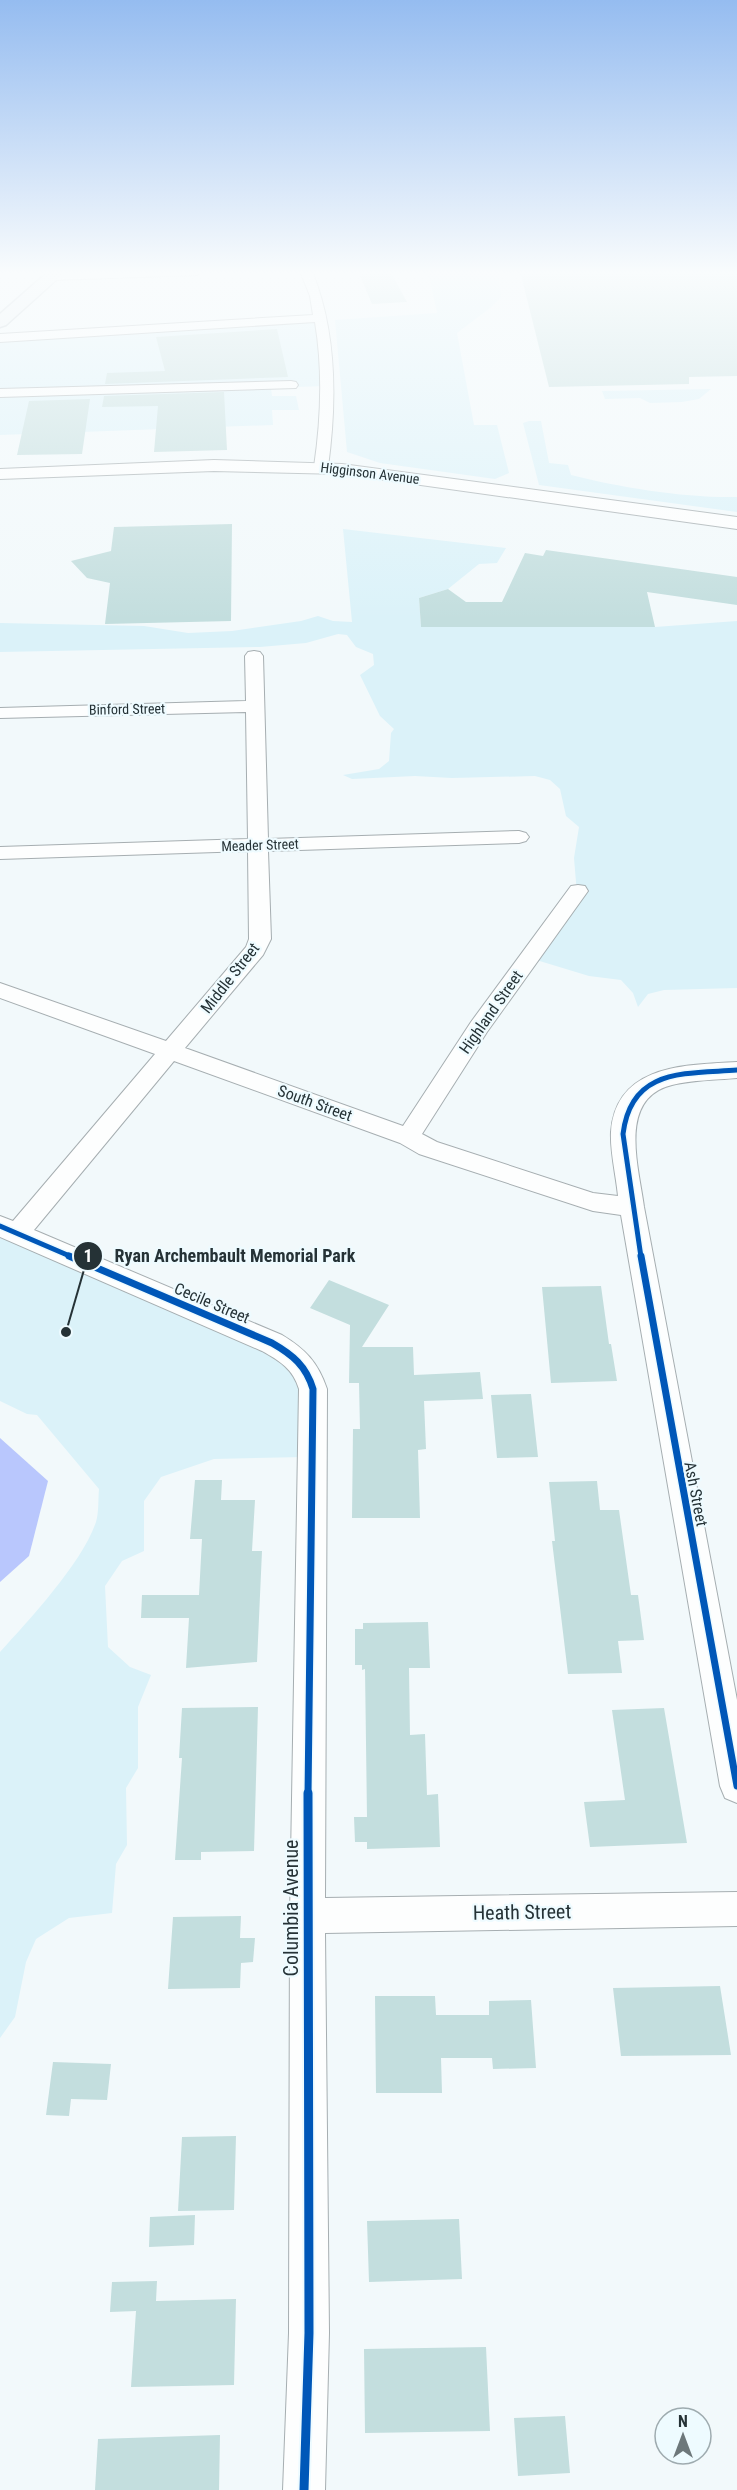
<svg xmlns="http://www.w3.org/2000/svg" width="737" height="2490" viewBox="0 0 737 2490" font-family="'Roboto Condensed',sans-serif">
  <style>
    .green { fill: #dbf2f9 }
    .water { fill: #b9c7fd }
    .building { fill: #c3dede }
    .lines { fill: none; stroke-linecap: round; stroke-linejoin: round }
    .minor-casing { stroke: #a6aeb1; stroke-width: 2 }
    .tertiary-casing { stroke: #a6aeb1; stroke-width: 2 }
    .primary-casing { stroke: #b0bbc3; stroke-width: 3 }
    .minor { fill: #fdfefe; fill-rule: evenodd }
    .tertiary { fill: #fdfefe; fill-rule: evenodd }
    .primary { fill: #eaf0f4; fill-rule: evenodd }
    .cycleway-far2-casing { stroke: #eefbff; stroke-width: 8 }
    .cycleway-far1-casing { stroke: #eefbff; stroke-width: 10 }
    .cycleway-casing { stroke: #eefbff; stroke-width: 13 }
    .cycleway-far2 { stroke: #0057b8; stroke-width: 5 }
    .cycleway-far1 { stroke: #0057b8; stroke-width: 7 }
    .cycleway { stroke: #0057b8; stroke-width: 9 }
    .labels { text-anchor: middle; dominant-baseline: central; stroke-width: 4.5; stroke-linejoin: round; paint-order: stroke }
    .far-street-label { font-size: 14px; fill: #253236; stroke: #eefbff }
    .street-label { font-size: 16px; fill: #253236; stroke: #eefbff }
    .near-street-label { font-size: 20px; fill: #253236; stroke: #eefbff }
    .leader { fill: none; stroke: #253236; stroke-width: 2 }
    .callout-dot { fill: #253236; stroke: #eefbff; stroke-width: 2 }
    .mark-label { font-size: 18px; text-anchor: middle; font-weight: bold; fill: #fff }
    .callout-label { font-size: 18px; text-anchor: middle; font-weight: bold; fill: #253236; stroke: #eefbff; stroke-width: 4.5; stroke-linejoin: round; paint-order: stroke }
  </style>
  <rect width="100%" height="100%" fill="#f2f9fb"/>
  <path class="green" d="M425,271H498L501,297L490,308L457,333L474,425H497L509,473L495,479L380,463L347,452L335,320L437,313L430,280Z
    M322,318L325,386L271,388L272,396H296L299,410H272L273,425L0,435V338Z
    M711,389L699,399L682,402L650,403L640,398L605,399L602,391Z
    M529,421H541L549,463L568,465L571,475C623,488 684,498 737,497V512L539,485L523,423Z
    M343,529L506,548L497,563L479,564L448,589L419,598L421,627H655L737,621V988L664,990L648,994L638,1007L633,993L621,980L589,976L533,959L577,894L574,858L579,827L566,816L560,789L550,780L535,776L452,778L415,776L352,779L343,775L379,769L389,761L391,733L394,729L380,716L360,675L374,665L373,654L356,647L347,635L338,634L306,643L260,647L0,652V623L144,626L188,633L232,631L301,621L318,616L333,621L352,622Z
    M0,1236L305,1370V1457L214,1459L161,1477L144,1501V1551L122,1561L105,1586L108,1647L130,1667L151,1675L138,1707V1768L126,1788L127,1845L116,1864L112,1913L69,1918L36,1939L26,1962L15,2017L0,2038V1652C30,1619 82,1563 96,1522C99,1512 98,1500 99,1489L37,1415L27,1414L0,1401Z"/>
  <path class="water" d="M0,1438L48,1481L29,1556L0,1582Z"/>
  <path class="building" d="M358,271H390L407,302L372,304Z
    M520,271H737V376L689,377V384L549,387Z
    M277,329L288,377L105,384L107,373L165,371L156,337Z
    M224,392L227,450L154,452L158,406L102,407L104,396Z
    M90,399L82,454L17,455L29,401Z
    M232,524L231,621L105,624L110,583L87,578L71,561L111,551L114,527Z
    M546,550L737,577V605L647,592L655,627H421L419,598L448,589L466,602H502L525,553L543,556Z
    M329,1280L389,1305L362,1347H413L414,1375L480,1372L483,1399L424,1401L426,1449L418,1450L420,1518H352L353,1429H360L359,1383H349L350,1325L310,1308Z
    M601,1286L609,1344H611L617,1381L551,1383L542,1287Z
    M531,1394L538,1457L497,1458L491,1395Z
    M195,1480H222L221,1500H255L252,1551H262L257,1662L186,1668L189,1618H141L142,1595H199L202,1539H190Z
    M597,1481L600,1510H619L631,1595H638L644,1640L618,1641L622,1673L568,1674L552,1541H555L549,1482Z
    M428,1622L430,1668H409L410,1735L425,1734L427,1795L438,1794L440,1847L367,1849V1842H355L354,1817H367L365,1669L362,1670V1665H355V1629H363V1623Z
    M258,1707L254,1851L201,1852V1860H175L182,1758H179L182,1708Z
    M664,1708L687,1843L590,1847L584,1802L625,1800L612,1710Z
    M241,1916L240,1938H255L253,1962L241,1963L240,1988L168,1989L173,1917Z
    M720,1986L731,2055L621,2056L613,1988Z
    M375,1996H435L436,2015H489V2001L531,2000L536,2068L493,2069L492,2058H441L442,2093H376Z
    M53,2062L111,2064L107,2100L71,2099L69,2116L46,2115Z
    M236,2136L234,2210L178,2211L182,2137Z
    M195,2215L194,2245L149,2247L150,2217Z
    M459,2219L462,2279L369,2282L367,2221Z
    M157,2281L156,2301L236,2299L234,2385L131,2387L136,2311L110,2312L112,2282Z
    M486,2347L490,2431L365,2433L364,2349Z
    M565,2416L570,2473L518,2476L514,2418Z
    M220,2435L219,2490H95L98,2439Z"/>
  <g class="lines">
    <g class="minor-casing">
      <path id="minor" d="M203,271L197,275L53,280L47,276C58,267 180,271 203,271Z
        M300,271H312C337,332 337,401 328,467L321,471L314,467C321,420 323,370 315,322L0,342V334L313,315L310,296Z
        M291,381L296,382L298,385L296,388L0,397V389Z
        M254,651L260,652L263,656L268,839L519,831L526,833L529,837L526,841L519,843L268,851L271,939L263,955L185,1048L403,1126L471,1022L571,886L578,885L585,886L588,891L487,1032L422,1134L437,1142L593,1193L618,1196C616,1175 610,1152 611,1132C616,1064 686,1065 737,1062V1078C715,1080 693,1080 672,1085C617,1098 639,1168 644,1207L737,1700V1803L725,1798L720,1786L621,1215L593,1211L419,1154L400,1143L174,1061L34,1230L282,1335C305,1349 318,1362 327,1389L325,1898L737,1892V1926L325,1933L329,2333L325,2490H283L289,2333L290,1916L299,1389C293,1369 280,1361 262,1351L0,1237V1216L13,1221L155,1054L0,998V983L166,1041L246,947L249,939L248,851L0,859V847L248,839L246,712L0,718V708L246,701L245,656L248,652Z"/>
    </g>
    <g class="tertiary-casing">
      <path id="tertiary" d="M214,460L342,464L737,517V529L342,474L214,471L0,479V469Z"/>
    </g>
    <g class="primary-casing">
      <path id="primary" d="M49,271H66L6,325L0,327V314Z"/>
    </g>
    <use href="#minor" class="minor"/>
    <use href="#tertiary" class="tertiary"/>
    <use href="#primary" class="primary"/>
    <g class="cycleway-far2-casing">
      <path id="cycleway-far2" d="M0,1226L72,1257
        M641,1257L623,1134C631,1068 684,1074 737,1070"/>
    </g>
    <g class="cycleway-far1-casing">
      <path id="cycleway-far1" d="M69,1256L272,1343C293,1355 306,1366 313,1389L308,1795
        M641,1256L737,1786"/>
    </g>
    <g class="cycleway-casing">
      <path id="cycleway" d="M304,2490L309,2333L308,1793"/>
    </g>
    <use href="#cycleway-far2" class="cycleway-far2"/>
    <use href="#cycleway-far1" class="cycleway-far1"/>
    <use href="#cycleway" class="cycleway"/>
  </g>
  <linearGradient id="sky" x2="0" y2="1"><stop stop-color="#95bcf0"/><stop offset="0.44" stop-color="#f9fcfd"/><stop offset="1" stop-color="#f9fcfd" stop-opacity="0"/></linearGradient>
  <rect width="737" height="620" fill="url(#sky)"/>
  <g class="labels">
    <g class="far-street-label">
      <text transform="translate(370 473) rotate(7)">Higginson Avenue</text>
      <text transform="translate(127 709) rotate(-1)">Binford Street</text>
      <text transform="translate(260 845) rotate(-2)">Meader Street</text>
    </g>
    <g class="street-label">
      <text transform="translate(230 978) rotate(-52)">Middle Street</text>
      <text transform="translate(491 1012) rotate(-55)">Highland Street</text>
      <text transform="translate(315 1103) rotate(20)">South Street</text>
      <text transform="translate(212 1303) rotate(23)">Cecile Street</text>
      <text transform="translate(696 1494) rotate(79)">Ash Street</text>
    </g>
    <g class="near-street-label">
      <text transform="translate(291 1908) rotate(-90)">Columbia Avenue</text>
      <text transform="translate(522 1912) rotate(-1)">Heath Street</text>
    </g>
  </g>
  <path class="leader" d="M66 1332L88 1256"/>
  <g class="callout-dot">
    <circle cx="66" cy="1332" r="6"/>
    <circle cx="88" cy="1256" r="15"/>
  </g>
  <g class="mark-label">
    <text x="88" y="1262">1</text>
  </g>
  <g class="callout-label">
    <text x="235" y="1262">Ryan Archembault Memorial Park</text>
  </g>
  <g transform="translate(683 2436)"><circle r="28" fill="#eefbff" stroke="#9eabaf" stroke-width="1.5"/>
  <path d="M0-4.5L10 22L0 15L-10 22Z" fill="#6d787b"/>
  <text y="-9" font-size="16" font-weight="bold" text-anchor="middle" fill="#253236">N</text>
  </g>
</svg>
